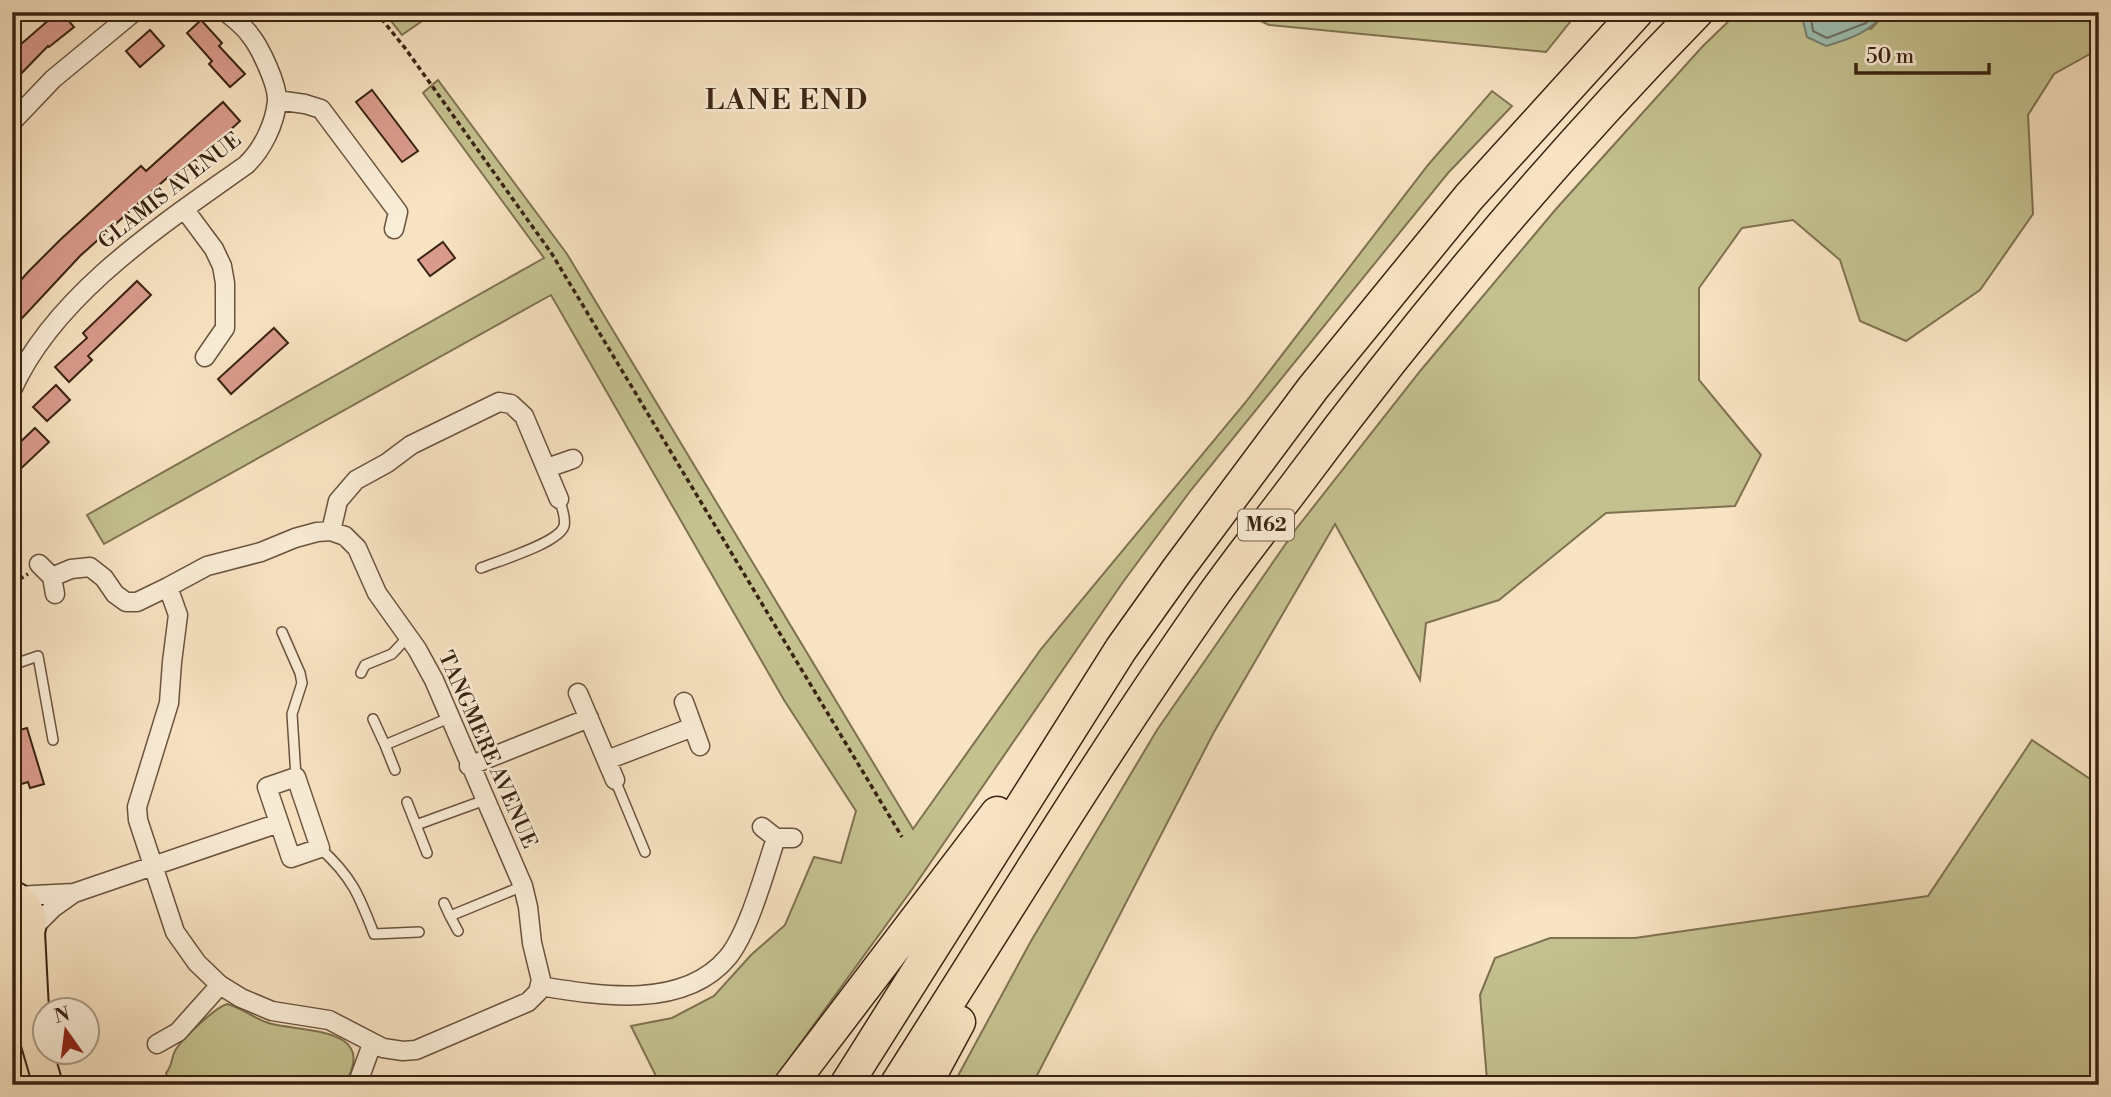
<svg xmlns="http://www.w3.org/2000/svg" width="2111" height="1097" viewBox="0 0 2111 1097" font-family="'Libre Bodoni',serif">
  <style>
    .green { fill: #c4c18f; stroke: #7f7250; stroke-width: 2 }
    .water { fill: #9dbeb2; stroke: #758072; stroke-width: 2 }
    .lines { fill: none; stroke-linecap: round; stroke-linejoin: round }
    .shore { stroke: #6c7062; stroke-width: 2 }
    .building { fill: #da9b8c; stroke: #3a2312; stroke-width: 2 }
    .lane-casing { stroke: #6a533e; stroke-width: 12 }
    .street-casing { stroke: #6a533e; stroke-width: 21 }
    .primary-casing { stroke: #3a2312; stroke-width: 32 }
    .highway-casing { stroke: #3a2312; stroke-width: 35 }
    .path { stroke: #3a2312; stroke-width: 3.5; stroke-dasharray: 5 3.5; stroke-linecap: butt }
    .lane { stroke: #faedd7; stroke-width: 9 }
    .street { stroke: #faedd7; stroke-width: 18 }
    .primary { stroke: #f8e3c2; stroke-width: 28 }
    .highway { stroke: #f8e3c2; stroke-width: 32 }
    .labels { text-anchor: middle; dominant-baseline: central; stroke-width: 5; stroke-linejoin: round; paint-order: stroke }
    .shield { fill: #faedd7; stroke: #74604d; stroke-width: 2 }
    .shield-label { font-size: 19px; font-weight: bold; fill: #3a2312 }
    .street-label { font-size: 21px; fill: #3a2312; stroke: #faedd7 }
    .district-label { font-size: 28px; font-weight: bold; letter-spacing: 2px; fill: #3a2312; stroke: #faedd7 }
  </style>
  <rect width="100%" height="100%" fill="#f8e3c2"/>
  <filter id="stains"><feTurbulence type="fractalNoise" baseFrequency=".00286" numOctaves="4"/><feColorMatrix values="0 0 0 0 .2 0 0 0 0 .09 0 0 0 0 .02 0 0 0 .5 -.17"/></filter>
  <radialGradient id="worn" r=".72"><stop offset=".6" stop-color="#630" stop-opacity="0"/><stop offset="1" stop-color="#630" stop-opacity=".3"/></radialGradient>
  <path class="green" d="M384,12H435L402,35Z
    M1242,12H1578L1546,52L1269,25Z
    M1738,12H1805L1802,17L1871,29L1887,12H2099V49L2054,74L2028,115L2033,214L1980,290L1906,341L1860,321L1840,260L1793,220L1742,228L1699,288V380L1761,455L1735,506L1606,513L1499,600L1426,623L1420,680L1335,524L1214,732L1032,1085H953L1031,941L1157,730L1296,529L1421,370L1556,209L1702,47Z
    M438,80L567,254L913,829L1041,649L1245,403L1428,165L1492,91L1512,106L1448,173L1191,490L1123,582L913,888L770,1085H652L656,1076L631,1026L672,1018L714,996L751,955L785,925L814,857L841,863L856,811L784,700L551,295L104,544L87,515L544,258L423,93Z
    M2032,740L2099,785V1085H1489L1487,1080L1480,995L1495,958L1550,938H1635L1928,896Z
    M227,1004C243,1008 255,1020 272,1024C307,1032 380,1028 344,1085H170L166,1073C172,1066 171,1061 174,1053C179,1041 216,1007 227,1004Z"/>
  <path class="water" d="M1805,12H1887C1867,33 1853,38 1826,46L1807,37L1802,17Z"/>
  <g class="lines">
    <path class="shore" d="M1810,12L1813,31L1827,38L1866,23L1877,12"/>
  </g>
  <path class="building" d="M58,12H61L74,27L49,47L48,46L12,83V52Z
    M201,20L222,43L219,46L245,74L230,87L209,64L212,61L187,33Z
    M150,30L164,46L140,67L126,51Z
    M372,90L418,151L402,162L356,102Z
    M223,102L240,121L173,183L168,177L80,256L12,329V290L29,271L61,239L141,166L146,171Z
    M443,242L455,258L430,276L418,260Z
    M137,281L151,295L88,356L92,360L69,382L55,367L87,338L83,333Z
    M274,328L288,343L231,394L218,379Z
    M56,385L70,400L47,421L33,407Z
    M35,428L49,442L12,477V450Z
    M27,728L44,784L30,788L28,782L12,787V732Z"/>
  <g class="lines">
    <g class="lane-casing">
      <path id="lane" d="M481,568C498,561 559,543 564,526C566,518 562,507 559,499
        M282,632L300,673L302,683L292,714L296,777
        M12,665L38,656L53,740
        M361,673L365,665L392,654L408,637
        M373,719L385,745L449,718
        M385,745L395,770
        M615,780L645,852
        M407,802L416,825L485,800
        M416,825L427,853
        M320,848C352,877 359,895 374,934L419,932
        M444,903L450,916L523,886
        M450,916L458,931"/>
    </g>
    <g class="street-casing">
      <path id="street" d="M277,100L305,104L321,109L398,212L394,229
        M12,122L53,79L134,12
        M185,210L214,249L222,266L225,283V328L205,357
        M12,390C55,294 163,224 246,165C262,150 275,124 277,101C278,85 260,47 250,35C244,26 234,19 226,12
        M547,468L573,459
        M331,531L345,536L357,548L377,593L417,649L434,680L523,886L528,907L532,943L541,980L538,992L528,1002L416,1050L403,1051L383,1048L329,1020L272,1011L241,998L220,985L197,963L175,932L138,820L137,807L169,703L172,662L178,615L168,587L207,566L261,552L295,538L317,532Z
        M331,531L338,501L356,480L387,463L411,445L499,402L511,404L524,416L559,499
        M39,564L52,577L55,594
        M52,577L71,569L90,567L104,578L115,594L126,602H137L168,587
        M578,693L615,780
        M684,702L700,746
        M607,760L693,727
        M469,766L589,718
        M296,777L320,848L291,858L267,787Z
        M762,827L776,838H793
        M15,896L74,893L279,823
        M31,930L53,908L74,893
        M540,986C600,996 684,1010 728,957C749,931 765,871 776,838
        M157,1044L178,1032L220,985
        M357,1085L372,1044"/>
    </g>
    <g class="primary-casing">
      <path id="primary" d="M12,895C35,906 39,931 18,946
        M30,932L34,1010
        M12,976L34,1037L48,1085"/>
    </g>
    <g class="highway-casing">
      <path id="highway" d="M790,1085L997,813
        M846,1085L1121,649L1178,569L1313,388L1469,197L1637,12
        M896,1085C1000,922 1100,756 1211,598C1238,560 1268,522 1296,485C1419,319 1552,160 1697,12
        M925,1085L959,1022"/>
    </g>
    <path class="path" d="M376,12L405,48L552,254L902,837
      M12,584L28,574
      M2099,1038L2094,1051L2099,1059"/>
    <use href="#lane" class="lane"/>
    <use href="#street" class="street"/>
    <use href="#primary" class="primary"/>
    <use href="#highway" class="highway"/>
  </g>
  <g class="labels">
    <rect class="shield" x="1238" y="509.5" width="56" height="31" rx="5"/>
    <g class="shield-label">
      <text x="1266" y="525">M62</text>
    </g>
    <g class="street-label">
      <text transform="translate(170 191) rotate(-38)">GLAMIS AVENUE</text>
      <text transform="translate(487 750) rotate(66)">TANGMERE AVENUE</text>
    </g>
    <g class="district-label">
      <text x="787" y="100">LANE END</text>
    </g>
  </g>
  <rect width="2111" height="1097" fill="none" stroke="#f8e3c2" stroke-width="42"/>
  <rect x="14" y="14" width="2083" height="1069" fill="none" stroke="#3a2312" stroke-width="3.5"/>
  <rect x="21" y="21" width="2069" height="1055" fill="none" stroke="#3a2312" stroke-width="2"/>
  <g transform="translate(66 1031) rotate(346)"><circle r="33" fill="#faedd7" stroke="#ad9c88" stroke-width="2"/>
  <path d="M0-5L12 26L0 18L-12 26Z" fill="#8f2418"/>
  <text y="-10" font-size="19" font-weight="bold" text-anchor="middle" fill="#3a2312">N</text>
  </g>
  <path d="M1856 63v10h133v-10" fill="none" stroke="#3a2312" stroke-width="3.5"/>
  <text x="1866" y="63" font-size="21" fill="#3a2312" stroke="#faedd7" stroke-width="5" paint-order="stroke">50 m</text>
  <rect width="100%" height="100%" filter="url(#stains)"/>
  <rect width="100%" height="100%" fill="url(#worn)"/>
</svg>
